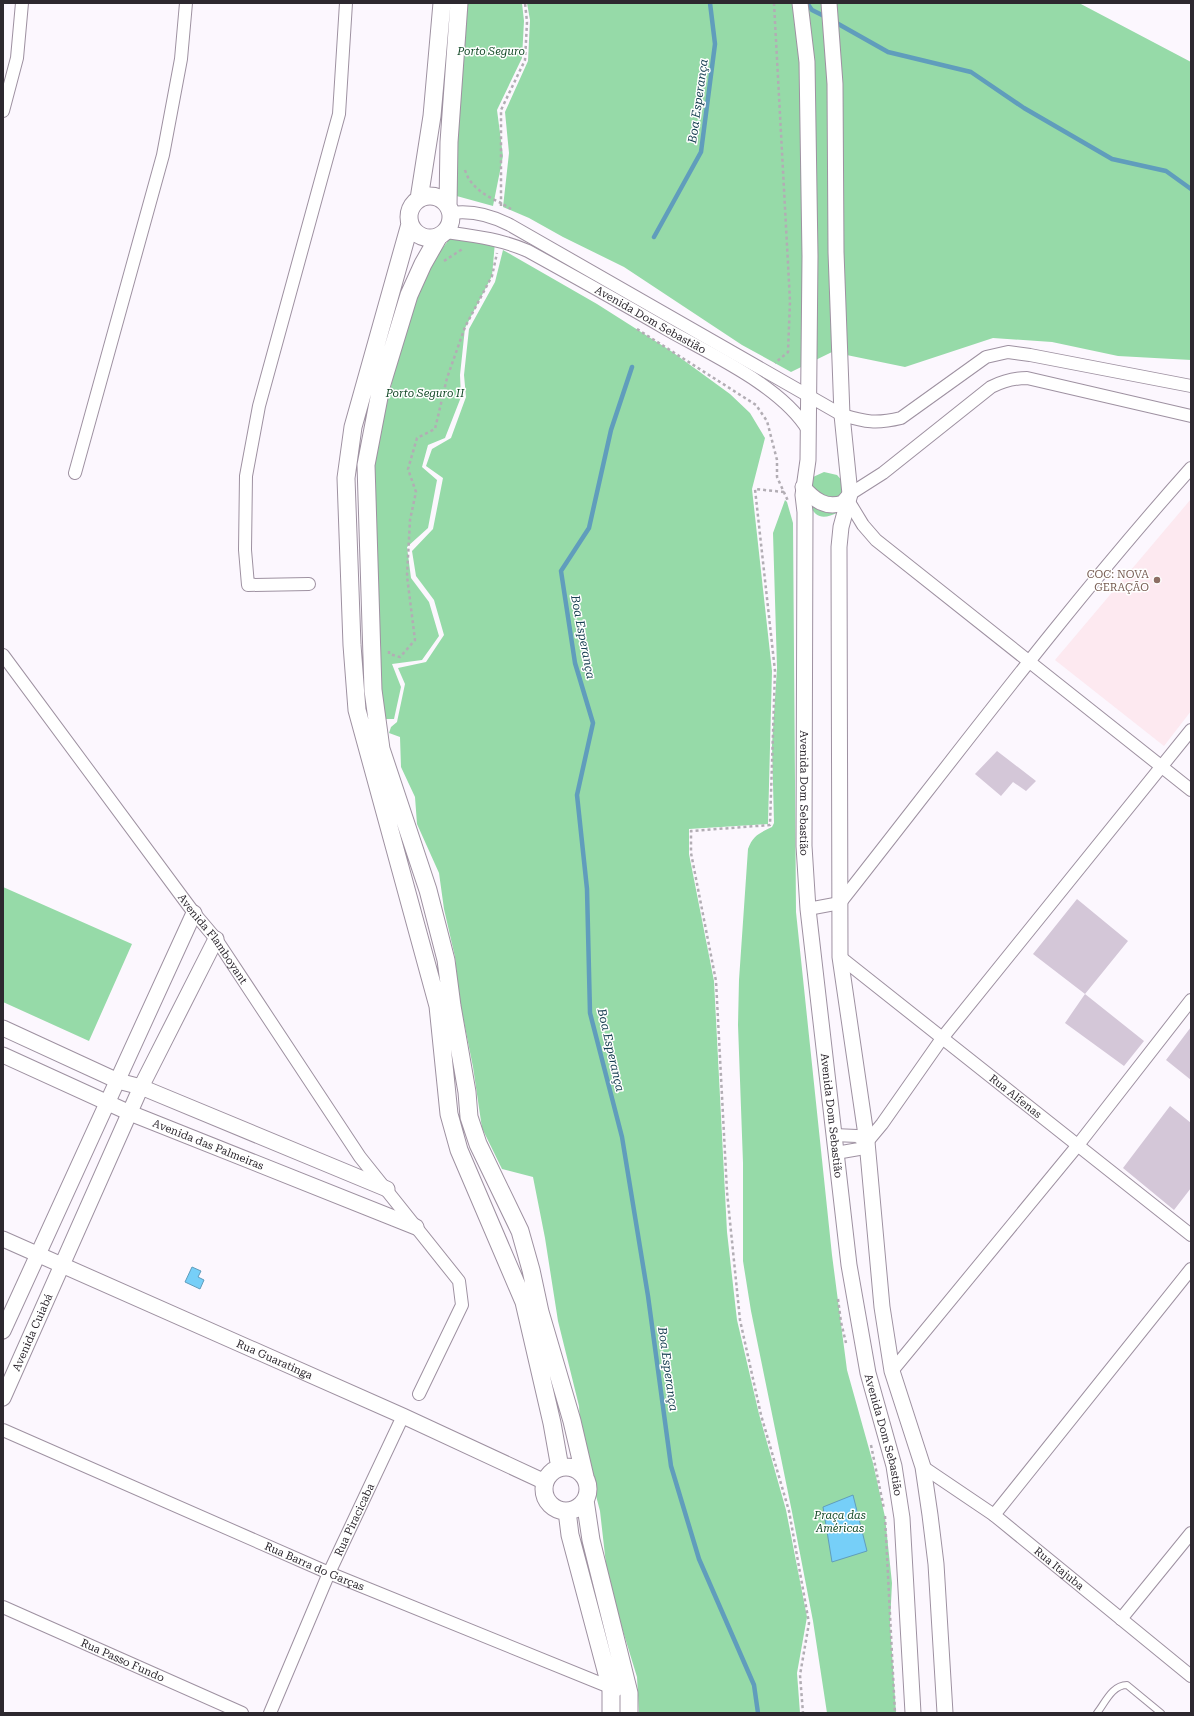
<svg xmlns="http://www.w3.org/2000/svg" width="1194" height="1716" viewBox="0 0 1194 1716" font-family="'Roboto Serif',serif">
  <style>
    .education { fill: #fde9f0 }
    .green { fill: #96daa8 }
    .water { fill: #76cff8; stroke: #609dbc }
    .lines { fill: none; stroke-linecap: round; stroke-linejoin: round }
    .stream { stroke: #609dbc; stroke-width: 4.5 }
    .building { fill: #d4c7d8 }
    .service-casing { stroke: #9e91a1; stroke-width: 8 }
    .minor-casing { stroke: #9e91a1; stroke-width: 14 }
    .tertiary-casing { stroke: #9e91a1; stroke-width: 17 }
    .secondary-casing { stroke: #9e91a1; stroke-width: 19 }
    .path { stroke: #b2adb4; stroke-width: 2.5; stroke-dasharray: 3 3; stroke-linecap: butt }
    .service { stroke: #fff; stroke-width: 6 }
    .minor { stroke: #fff; stroke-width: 12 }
    .tertiary { stroke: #fff; stroke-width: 15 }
    .secondary { stroke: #fff; stroke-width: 17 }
    .education-dot { fill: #8d6e63; stroke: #fff; stroke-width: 1.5 }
    .labels { text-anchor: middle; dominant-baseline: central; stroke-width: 3; stroke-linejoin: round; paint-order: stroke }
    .park-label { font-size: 11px; font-style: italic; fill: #144a28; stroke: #fff }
    .street-label { font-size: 11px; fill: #2d282f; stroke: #fff }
    .education-label { font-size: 11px; fill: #785e54; stroke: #fff; text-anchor: end }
    .water-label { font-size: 12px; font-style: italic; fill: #194052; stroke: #fff }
  </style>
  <rect width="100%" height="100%" fill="#fcf7fe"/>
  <path class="education" d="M1191,499V711L1164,746L1055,660Z"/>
  <path class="green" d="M465,3H522L524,21L522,58L497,110L503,156L493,206L453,195Z
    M527,3H1079L1191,62V360L1118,356L1052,342L993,338L905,367L832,352L791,372L742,345L624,267L563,237L529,218L503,207L509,153L505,112L528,61L530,20Z
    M450,238L495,242L492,276L465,328L460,375L461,397L445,438L428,445L422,467L437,480L428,528L407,547L411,578L429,602L439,636L422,660L392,664L401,687L394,719H384L379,667L372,466L412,298L427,269Z
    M503,250L597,304L671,351L730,394L750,413L765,438L752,489L772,671L768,824L689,829V854L714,981L727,1232L737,1320L759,1414L786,1510L807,1617L797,1673L800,1713H639L637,1677L619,1618L607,1573L600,1511L581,1439L579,1406L558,1321L545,1238L533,1177L502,1169L482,1128L473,1067L459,997L455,957L444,909L439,873L417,824L415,797L401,767L400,737L389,733L391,727L397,722L405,684L398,668L426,662L444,635L434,600L416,576L412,551L433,529L443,478L426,466L432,449L451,438L466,397L464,375L469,329L495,282Z
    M824,472L837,475L845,484L839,512C812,526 810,506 805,486L813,477Z
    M785,500L787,502L793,523L796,912L832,1255L847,1370L873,1463L885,1517L892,1583L890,1623L896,1713H827L813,1621L792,1512L751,1311L743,1261V1163L738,1025L739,980L748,849C753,835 760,833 772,827L774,823L772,745L777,668L773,533Z
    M3,887L132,944L89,1041L3,1002Z"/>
  <path class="water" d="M192,1267L201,1271L198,1277L204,1280L200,1289L185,1282Z
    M853,1495L867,1551L832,1562L823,1507Z"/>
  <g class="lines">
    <path class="stream" d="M807,3L812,10L826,17
      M833,21L888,52L971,72L1024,108L1112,159L1166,171L1191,189
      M654,237L701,152L715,44L710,3
      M632,367L611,430L589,528L561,571L575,663L593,723L577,795L587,889L590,1013L622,1137L648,1296L671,1466L699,1559L754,1685L758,1713"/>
  </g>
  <path class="building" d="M997,751L1036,781L1026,791L1013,782L1001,796L975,774Z
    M1077,899L1128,941L1085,994L1033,954Z
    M1085,994L1144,1041L1124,1066L1065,1023Z
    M1191,1027V1080L1166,1060Z
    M1170,1106L1191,1123V1188L1174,1210L1123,1168Z"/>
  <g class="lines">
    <g class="service-casing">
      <path id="service" d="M1097,1713C1105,1703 1112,1685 1127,1685L1161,1713"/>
    </g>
    <g class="minor-casing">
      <g id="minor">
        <path d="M3,111L17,58L22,3"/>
        <path d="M451,213C472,210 491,215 510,225L842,415C866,422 876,424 901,418L986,357L1008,352L1030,355L1191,386"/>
        <path id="s1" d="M445,232C474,236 501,239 528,251C575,277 622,303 668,330C712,355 781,386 808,430"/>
        <path d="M75,473L163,155L181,59L186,3"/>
        <path d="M850,494L883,473L991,387C1003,381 1013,378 1027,378L1191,416"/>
        <path d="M849,502L863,525L876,540L1191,790"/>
        <path d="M309,584L248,585L245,550L246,476L259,406L339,114L346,3"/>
        <path id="s2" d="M3,655L194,913L216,939L360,1157L459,1281L462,1305L419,1394"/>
        <path d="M808,909L840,903C955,757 1067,607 1191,468"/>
        <path id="s3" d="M840,957L1191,1235"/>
        <path d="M834,1135L857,1136L867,1142"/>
        <path d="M836,1153L859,1149L867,1142L882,1124L943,1037L1191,730"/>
        <path d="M892,1371L1078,1145L1191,1000"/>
        <path id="s4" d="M3,1430L329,1573L617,1690"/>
        <path id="s5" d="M923,1467L994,1515L1191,1676"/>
        <path d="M994,1515L1191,1269"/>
        <path id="s6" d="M3,1607L242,1713"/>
        <path d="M1121,1619L1191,1533"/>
        <path id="s7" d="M270,1713L329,1573L403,1416"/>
      </g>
    </g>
    <g class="tertiary-casing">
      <g id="tertiary">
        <path id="s8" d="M800,3L807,62L810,256L808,460L803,495L805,512L804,846L808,909L849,1265L868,1373L894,1466L902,1518L913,1713"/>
        <path d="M829,3L835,84L836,252L842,415L850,494L841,527L839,547L840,957L867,1142L882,1307L892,1371L923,1467L930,1515L936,1564L945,1713"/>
        <path d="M803,487C814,500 826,509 843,503L849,496"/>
        <path d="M3,1028L118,1081L141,1087L387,1189"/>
        <path id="s9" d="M3,1055L130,1113L416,1227"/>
        <path id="s10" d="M3,1239L403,1416L545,1482"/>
        <path d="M3,1331L194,913"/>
        <path id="s11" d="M3,1398L141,1087L216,939"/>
      </g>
    </g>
    <g class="secondary-casing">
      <path id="secondary" d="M409 217a21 21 0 1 1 42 0a21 21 0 1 1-42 0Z
        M419,199L432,116L442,3
        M448,206L449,142L459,3
        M410,224L353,427L346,478L352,645L357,710L438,1006L449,1114L459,1150L524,1302L552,1423L560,1468
        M439,236L423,264L409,295L381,387L366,465L373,690L381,749L428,890L446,960L452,1006L467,1092L469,1117L478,1144L520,1231L531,1270L540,1312L572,1421L585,1477
        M544 1489a22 22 0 1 1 44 0a22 22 0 1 1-44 0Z
        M585,1500L591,1540L629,1693V1713
        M567,1511L570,1535L611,1689V1713"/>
    </g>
    <path class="path" d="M774,3L790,301L788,352L775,363
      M465,170C470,187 486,196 501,203V110L525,60L527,22L525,3
      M501,206V203L511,209
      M444,261L464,248
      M637,329L756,405L767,421L777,460V477L788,501
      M784,492L755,489L775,671L770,825L691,831V853L716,981L727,1192L740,1320L761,1415L789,1511L809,1623L800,1675L803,1713
      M389,651V654L400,657L415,640L407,576L410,520L416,492L408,469L417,438L435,429L447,378L465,327L492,276L497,253
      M838,1299L841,1322L846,1343
      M871,1445L884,1509
      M885,1516L895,1713"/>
    <use href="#service" class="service"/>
    <use href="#minor" class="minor"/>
    <use href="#tertiary" class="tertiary"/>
    <use href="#secondary" class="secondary"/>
  </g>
  <circle class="education-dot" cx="1157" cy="580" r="4"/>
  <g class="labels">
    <g class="park-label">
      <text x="491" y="51">Porto Seguro</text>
      <text x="425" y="393">Porto Seguro II</text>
      <text x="840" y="1515">Praça das<tspan x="840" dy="13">Américas</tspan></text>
    </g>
    <g class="street-label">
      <text stroke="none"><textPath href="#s1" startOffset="226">Avenida Dom Sebastião</textPath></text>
      <text stroke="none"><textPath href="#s8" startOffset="791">Avenida Dom Sebastião</textPath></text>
      <text stroke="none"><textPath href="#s2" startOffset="353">Avenida Flamboyant</textPath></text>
      <text stroke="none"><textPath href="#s3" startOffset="224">Rua Alfenas</textPath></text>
      <text stroke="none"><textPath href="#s8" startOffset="1115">Avenida Dom Sebastião</textPath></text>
      <text stroke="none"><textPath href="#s9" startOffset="224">Avenida das Palmeiras</textPath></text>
      <text stroke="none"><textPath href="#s11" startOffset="72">Avenida Cuiabá</textPath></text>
      <text stroke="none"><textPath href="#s10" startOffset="297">Rua Guaratinga</textPath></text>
      <text stroke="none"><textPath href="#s8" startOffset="1439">Avenida Dom Sebastião</textPath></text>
      <text stroke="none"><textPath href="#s7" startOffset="211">Rua Piracicaba</textPath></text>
      <text stroke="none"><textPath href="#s4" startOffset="340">Rua Barra do Garças</textPath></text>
      <text stroke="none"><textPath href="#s5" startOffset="170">Rua Itajuba</textPath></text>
      <text stroke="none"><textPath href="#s6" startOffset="131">Rua Passo Fundo</textPath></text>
    </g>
    <g class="education-label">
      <text x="1149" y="574">COC: NOVA<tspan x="1149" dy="13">GERAÇÃO</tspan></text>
    </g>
    <g class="water-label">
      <text transform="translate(698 101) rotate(-82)">Boa Esperança</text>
      <text transform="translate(583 637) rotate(79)">Boa Esperança</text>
      <text transform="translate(611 1050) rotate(77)">Boa Esperança</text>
      <text transform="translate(668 1369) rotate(82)">Boa Esperança</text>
    </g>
  </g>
  <rect width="1194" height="1716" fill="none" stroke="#2d282f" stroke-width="8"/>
</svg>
